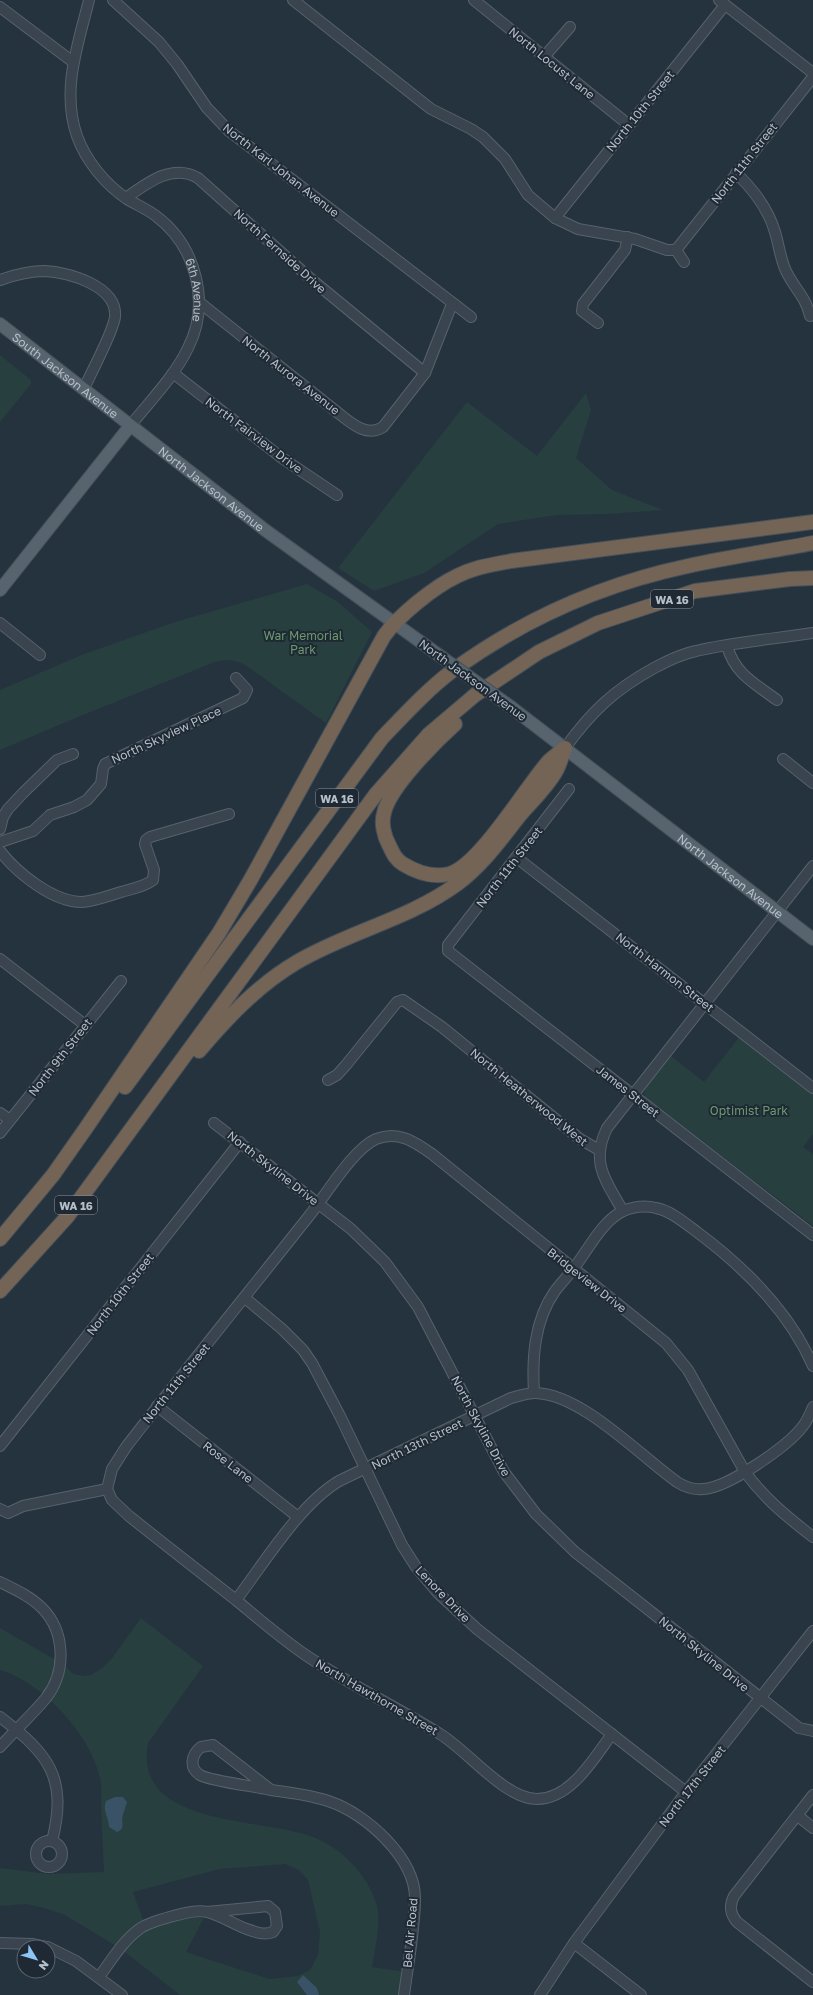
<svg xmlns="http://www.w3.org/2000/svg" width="813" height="1995" viewBox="0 0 813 1995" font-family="'Golos Text',sans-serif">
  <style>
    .green { fill: #273f3e; fill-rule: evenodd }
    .water { fill: #395265 }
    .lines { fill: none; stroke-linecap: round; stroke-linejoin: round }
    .minor-casing { stroke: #57626c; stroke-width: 12 }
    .major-casing { stroke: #45505a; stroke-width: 14 }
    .highway-casing { stroke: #444f59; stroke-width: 16 }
    .minor { stroke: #39444e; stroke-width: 10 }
    .major { stroke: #57646e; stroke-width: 12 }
    .highway { stroke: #746456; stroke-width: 14 }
    .major-bridge-casing { stroke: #45505a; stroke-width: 14; stroke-linecap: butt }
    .major-bridge { stroke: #57646e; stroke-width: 12 }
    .labels { text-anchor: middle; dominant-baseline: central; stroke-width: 4; stroke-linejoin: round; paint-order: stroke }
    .shield { fill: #1e2933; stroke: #88929c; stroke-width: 1 }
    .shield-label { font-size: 11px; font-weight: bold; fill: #b5bfc9 }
    .street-label { font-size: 12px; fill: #b5bfc9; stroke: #1e2933 }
    .park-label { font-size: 12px; fill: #6c9970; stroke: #1e2933 }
  </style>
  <rect width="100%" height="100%" fill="#25333e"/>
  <path class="green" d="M0,355L31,380V384L0,422Z
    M586,393L591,410L576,458L612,490L663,510L608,514L557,515L498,524L424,573L374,591L338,568L467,402L537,456Z
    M307,584L338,602L372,632L326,723L248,667C237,660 228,658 215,662L73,719L0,750V690L84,654L175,622Z
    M740,1036L813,1093V1134L803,1147L813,1154V1226L645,1097L644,1089L671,1056L704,1082Z
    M141,1618L203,1666L148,1743C132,1828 263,1817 313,1837C342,1848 369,1876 377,1906C381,1926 375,1947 372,1967L407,1972L404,1995H180L121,1949L65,1915L44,1908L26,1904L0,1906V1868L48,1874L104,1872C103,1851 102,1829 101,1808C101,1798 102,1787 100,1778C91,1735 42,1682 0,1670V1628L61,1663L74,1674L84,1676L91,1675L101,1669L112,1658ZM285,1864L299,1870L308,1880L320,1932L318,1955L310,1970L298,1976L269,1979L186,1952L207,1912L144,1923L133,1892L220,1869Z"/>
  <path class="water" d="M115,1797H123L127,1802C126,1807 124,1810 123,1815C120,1822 127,1828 117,1832L109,1827C109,1817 102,1811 106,1801Z
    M303,1975L317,1988L319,1995H307L297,1982Z"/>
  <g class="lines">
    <g class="minor-casing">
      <g id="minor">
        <path id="s1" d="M89,0C78,45 61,90 77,136C86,161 105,184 127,199C137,205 147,209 156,216C196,246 211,303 188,348C174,377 150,401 130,426"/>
        <path d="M113,0L159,42L177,64L207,108L229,131L471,317"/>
        <path d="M293,0L431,109L471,129L483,137L505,159L528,195L555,218L578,229L635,239L667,250H676"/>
        <path d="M474,0L629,125"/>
        <path d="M719,0L813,73"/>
        <path d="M0,7L73,62"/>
        <path d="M544,57L570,27"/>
        <path d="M736,173C754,190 768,208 775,232C779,245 780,258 786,271C794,288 806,297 810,316"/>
        <path d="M126,198C147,183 172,163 198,178L311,279L425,373"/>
        <path d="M555,218L725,5"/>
        <path d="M676,250L813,77"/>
        <path d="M676,250L684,262"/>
        <path d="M0,280C14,275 29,271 45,271C68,272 118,286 115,317C113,333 91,372 84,389"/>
        <path d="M199,302L337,412C350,422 366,438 383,427L425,373L452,304"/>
        <path d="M598,323L582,311L583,304L625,250L628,237"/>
        <path d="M173,373L282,458L337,495"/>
        <path d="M0,623L40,655"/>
        <path d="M727,646C735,674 754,683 777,700"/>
        <path d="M565,748C591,712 614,690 654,668C667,661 681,654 696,651C734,642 774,639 813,633"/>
        <path d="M783,759L813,783"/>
        <path d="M569,789L448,945V951L813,1235"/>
        <path d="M0,829L3,817L8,809L23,793L57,760L73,754"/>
        <path d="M0,842L33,831L50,815L74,807L87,800L101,784L103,769L105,764L243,698L247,690L236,678"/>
        <path d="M0,851C17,873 53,902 82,902C95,901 108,896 121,892C131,889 144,887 153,880L154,870L145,844L146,840L150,837L229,814"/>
        <path d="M517,858L813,1088"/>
        <path d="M0,959L85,1025"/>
        <path d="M328,1080L337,1075L346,1065L397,1002L403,1000L442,1027L580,1139L599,1150"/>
        <path d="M0,1113L10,1120"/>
        <path d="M214,1123L351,1229L385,1262L418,1307L504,1472L536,1514L575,1552L799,1728L813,1731"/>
        <path d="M0,1133L121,981"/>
        <path d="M623,1211C606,1181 590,1163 607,1128L813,866"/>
        <path d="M245,1298L282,1329L303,1350L312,1363L340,1416L402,1545L416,1567L437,1592L477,1629L686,1792"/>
        <path d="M534,1393C532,1358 534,1321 555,1291C561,1283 568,1276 574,1268C588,1250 602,1221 623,1211C633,1207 645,1205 656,1208C671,1211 685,1223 697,1232C744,1267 789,1311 813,1366"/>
        <path d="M157,1406L298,1517"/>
        <path d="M0,1446L240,1142"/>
        <path d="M107,1489L112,1500L129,1516C164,1544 200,1572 236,1600C259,1619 282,1639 307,1656C350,1685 397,1707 440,1734C468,1751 505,1799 537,1799C571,1799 594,1758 612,1734"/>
        <path d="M0,1509L8,1513L23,1506L107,1489L112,1469L126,1447C186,1369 248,1293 309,1216C326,1195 353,1149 376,1139C398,1130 415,1142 432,1154L666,1343L688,1370L745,1472C764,1498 787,1517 813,1537"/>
        <path d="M0,1582C14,1589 30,1596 42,1608C65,1631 67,1671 46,1698C32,1715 15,1730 0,1747"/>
        <path d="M236,1600C265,1562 299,1505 339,1481L511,1398C519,1396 527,1393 535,1393C582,1394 639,1455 677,1482C685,1487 694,1490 703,1489C728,1488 788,1446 803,1426C807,1421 810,1414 813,1407"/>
        <path d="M0,1717C49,1754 68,1778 52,1841"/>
        <path d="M271,1790L213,1745L201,1747C192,1754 188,1767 200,1775C210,1781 252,1786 266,1789L271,1790C291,1793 312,1795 331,1802C366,1814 415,1858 415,1898C415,1928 408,1964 404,1995"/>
        <path d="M813,1795L734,1896C729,1906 730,1914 737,1922L813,1982"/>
        <path d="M798,1816L813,1828"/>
        <circle cx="49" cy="1854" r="13"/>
        <path d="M0,1943L33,1944L47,1947"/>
        <path d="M574,1943L641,1995"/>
        <path d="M48,1947L76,1961L122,1995"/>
        <path d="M99,1977C111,1961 122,1942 138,1930C147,1922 195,1908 207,1912C219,1915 232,1923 244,1928C253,1931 263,1936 273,1932L277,1926L275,1912L268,1906L207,1912"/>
        <path d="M540,1995L574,1943L686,1792L813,1631"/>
      </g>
    </g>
    <g class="major-casing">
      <g id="major">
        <path id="s2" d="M0,324L265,530L429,648"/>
        <path d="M0,590L130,426"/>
        <path id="s3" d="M511,707L813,939"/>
      </g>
    </g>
    <g class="highway-casing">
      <path id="highway" d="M455,724C436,741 389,788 384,813C381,823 384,836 389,845C393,853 395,859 403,864C416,872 432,878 449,874C479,866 526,787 548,762C553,757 559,753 565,748
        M199,1051C228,1017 258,985 297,962C348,932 409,919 457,884C482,866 501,839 520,815C532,801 547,787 556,771C560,764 562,755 565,748
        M125,1087L382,738C404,715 427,690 452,671C522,620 603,584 688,566C729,557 771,551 813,543
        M0,1239L53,1175L86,1128L219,933L251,879L384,636C399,615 434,587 457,576C474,567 492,565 511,561L813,522
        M0,1291L67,1217L376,794L429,734L475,695L539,652L598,623L695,591L790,579L813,578"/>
    </g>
    <use href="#minor" class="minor"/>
    <use href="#major" class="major"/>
    <use href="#highway" class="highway"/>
    <g class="major-bridge-casing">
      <path id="major-bridge" d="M429,648L511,707"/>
    </g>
    <use href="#major-bridge" class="major-bridge"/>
  </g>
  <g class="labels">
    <g class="shield">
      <rect x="651" y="590" width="42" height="18" rx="3"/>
      <rect x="316" y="789" width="42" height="18" rx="3"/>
      <rect x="55" y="1196" width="42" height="18" rx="3"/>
    </g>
    <g class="shield-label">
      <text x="672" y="599">WA 16</text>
      <text x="337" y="798">WA 16</text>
      <text x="76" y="1205">WA 16</text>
    </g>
    <g class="street-label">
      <text transform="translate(552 63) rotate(39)">North Locust Lane</text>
      <text transform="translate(640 111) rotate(-51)">North 10th Street</text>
      <text transform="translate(744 163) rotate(-52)">North 11th Street</text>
      <text transform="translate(281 170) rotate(38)">North Karl Johan Avenue</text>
      <text transform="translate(280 251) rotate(42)">North Fernside Drive</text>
      <text stroke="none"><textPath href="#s1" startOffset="341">6th Avenue</textPath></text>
      <text stroke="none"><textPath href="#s2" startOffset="83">South Jackson Avenue</textPath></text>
      <text transform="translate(291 375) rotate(38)">North Aurora Avenue</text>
      <text transform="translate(254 435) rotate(37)">North Fairview Drive</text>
      <text stroke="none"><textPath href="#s2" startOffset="268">North Jackson Avenue</textPath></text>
      <text transform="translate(473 680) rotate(36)">North Jackson Avenue</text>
      <text transform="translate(166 735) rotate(-25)">North Skyview Place</text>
      <text transform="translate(509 867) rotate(-52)">North 11th Street</text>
      <text stroke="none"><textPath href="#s3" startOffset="277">North Jackson Avenue</textPath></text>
      <text transform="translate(665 972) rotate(38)">North Harmon Street</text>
      <text transform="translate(60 1057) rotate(-52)">North 9th Street</text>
      <text transform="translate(628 1091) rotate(38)">James Street</text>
      <text transform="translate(529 1097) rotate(39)">North Heatherwood West</text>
      <text transform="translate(273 1168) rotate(38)">North Skyline Drive</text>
      <text transform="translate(587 1280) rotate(38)">Bridgeview Drive</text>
      <text transform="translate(120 1294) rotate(-52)">North 10th Street</text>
      <text transform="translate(176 1383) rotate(-51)">North 11th Street</text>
      <text transform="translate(481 1426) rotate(62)">North Skyline Drive</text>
      <text transform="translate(417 1444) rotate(-26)">North 13th Street</text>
      <text transform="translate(228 1462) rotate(38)">Rose Lane</text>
      <text transform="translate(443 1594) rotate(46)">Lenore Drive</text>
      <text transform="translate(704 1654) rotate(39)">North Skyline Drive</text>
      <text transform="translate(377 1697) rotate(30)">North Hawthorne Street</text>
      <text transform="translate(692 1786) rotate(-52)">North 17th Street</text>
      <text transform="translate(410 1933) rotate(-85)">Bel Air Road</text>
    </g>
    <g class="park-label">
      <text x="303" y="635">War Memorial<tspan x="303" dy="14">Park</tspan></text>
      <text x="749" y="1110">Optimist Park</text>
    </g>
  </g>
  <g transform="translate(36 1959) rotate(128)"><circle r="19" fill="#1e2933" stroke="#5a656f"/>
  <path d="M0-3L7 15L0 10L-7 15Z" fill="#8dc4f6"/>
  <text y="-6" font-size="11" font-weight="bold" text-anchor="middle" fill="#b5bfc9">N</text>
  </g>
</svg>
